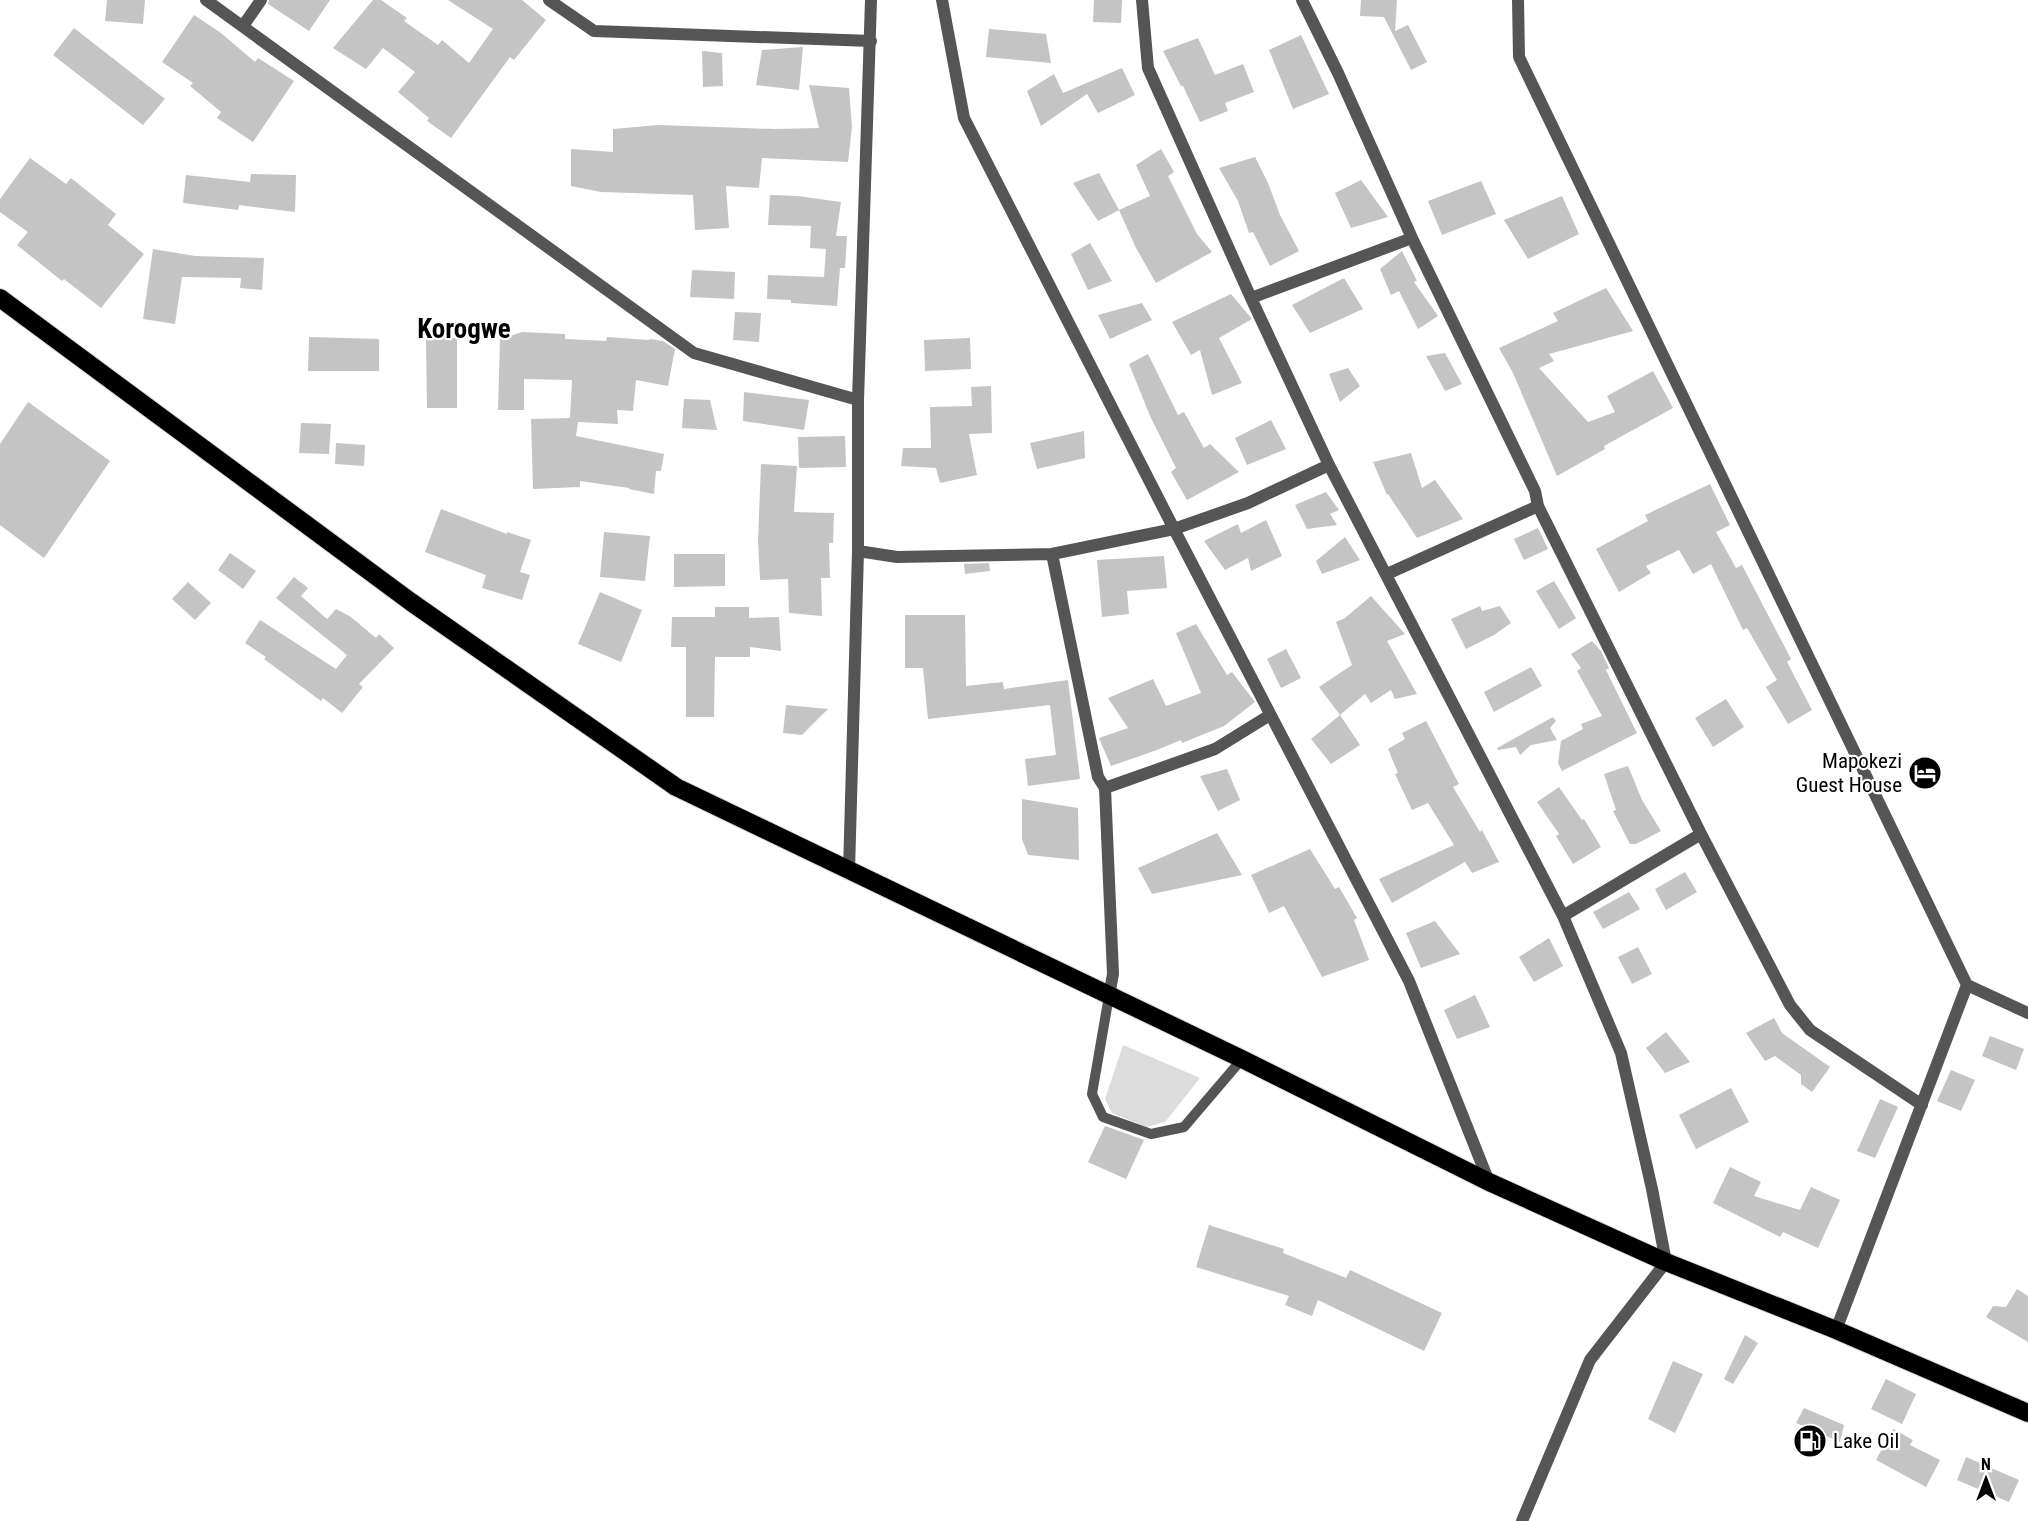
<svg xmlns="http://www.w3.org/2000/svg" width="2028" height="1521" viewBox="0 0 2028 1521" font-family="'Roboto Condensed',sans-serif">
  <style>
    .green { fill: #dcdcdc }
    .building { fill: #c4c4c4 }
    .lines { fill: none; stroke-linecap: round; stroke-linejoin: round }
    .highway-casing { stroke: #dbdbdb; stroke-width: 20 }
    .lane { stroke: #555; stroke-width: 10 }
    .street { stroke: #555; stroke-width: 12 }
    .highway { stroke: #000; stroke-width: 18 }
    .labels { text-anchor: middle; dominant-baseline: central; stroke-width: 4.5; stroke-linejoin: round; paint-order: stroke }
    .poi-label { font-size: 21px; fill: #000; stroke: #fff; text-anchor: end }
    .district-label { font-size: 27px; font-weight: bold; fill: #000; stroke: #fff }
  </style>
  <rect width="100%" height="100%" fill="#fff"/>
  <path class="green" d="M1123,1045L1200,1078L1165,1122L1146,1127L1112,1113L1105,1099Z"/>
  <path class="building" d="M107,0H145L143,24L105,21Z
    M269,0H330L309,31L268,4Z
    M373,0H381L407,18L404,21L438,45L442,40L469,63L493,29L448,0H522L546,20L514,60L510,57L451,138L427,121L429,118L398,92L415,72L383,48L366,69L333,48Z
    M1094,0H1122L1121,23L1093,22Z
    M1361,0H1397L1395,31L1408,25L1427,62L1411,70L1384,17L1360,16Z
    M194,15L221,33L255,62L258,58L294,81L253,142L217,118L221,112L190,86L193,83L162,62Z
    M74,28L165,99L143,125L53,55Z
    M989,29L1046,34L1051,63L986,57Z
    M1301,35L1329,94L1293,109L1269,50Z
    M1198,38L1215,75L1243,64L1254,92L1225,103L1228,111L1200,122L1183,86H1181L1163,51Z
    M803,47L799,90L756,85L762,50Z
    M702,51L722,53L723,86L703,87Z
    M1122,68L1135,95L1098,113L1087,94L1041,126L1027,91L1054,74L1063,93Z
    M809,85L849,88L852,127L848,162L762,158L759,188L726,186L729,228L695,230L693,195L601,192L571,186V149L613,152V129L658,125L774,129L819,128Z
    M1161,149L1174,172L1168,176L1197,234L1212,252L1156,283L1136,248L1119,210L1150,196L1136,165Z
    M1255,157L1268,183L1280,215L1299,251L1270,266L1253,232L1249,233L1238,201L1219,168Z
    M30,158L66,184L71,178L116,214L108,225L144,254L101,308L64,279L62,281L17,245L28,232L0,212V199Z
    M1099,173L1119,210L1098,221L1073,183Z
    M251,174L296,175L295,212L239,205L238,210L183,203L186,175L250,182Z
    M1361,180L1388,217L1351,228L1335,193Z
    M1481,181L1496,214L1442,235L1428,201Z
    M770,195L798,196L841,202L836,236H847L845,268H840L837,306L791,303V300L767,299L768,275L824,277L826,249L810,248L811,226L768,225Z
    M1562,196L1579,234L1528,259L1504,220Z
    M1090,243L1112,281L1088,290L1071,254Z
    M153,249L195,256L264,258L262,290L240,288L241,278L182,277L175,324L143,319Z
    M1402,251L1417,281L1414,282L1438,316L1418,329L1399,291L1391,295L1380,269Z
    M692,270L735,272L734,299L690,297Z
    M1344,278L1363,309L1310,333L1292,305Z
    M1606,288L1633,331L1549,354L1554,361L1539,368L1588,422L1615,412L1607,396L1653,371L1673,408L1604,446L1605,449L1557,476L1513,373L1499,348L1558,321L1553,313Z
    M1231,294L1252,319L1219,338L1242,383L1212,395L1200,350L1191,355L1172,322Z
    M1142,303L1152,320L1110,339L1098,315Z
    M735,312L761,313L759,342L733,340Z
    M522,332L565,334V339L606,341L607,337L649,340L650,339L663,341L675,349L668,386L636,380L633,411L617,410L618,424L578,422L576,436L664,454L661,471H656L654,494L629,489V488L580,481V487L533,489L531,419L570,418L572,380L524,379V410H498L500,339Z
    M309,337L379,339V371H308Z
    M426,338H457V408H427Z
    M970,338L971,369L925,371L924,340Z
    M1445,353L1462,384L1445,391L1426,356Z
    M1148,354L1178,415L1184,412L1204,448L1210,444L1239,472L1187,500L1171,472L1176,468L1150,416L1129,364Z
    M1348,368L1360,386L1340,402L1329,374Z
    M991,386L992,433L969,434L977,475L940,483L936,468L901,466L903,448H931L930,407L972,406L971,387Z
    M744,392L809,400L804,430L743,421Z
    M684,399L710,400L717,430L682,428Z
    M28,402L110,461L44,558L0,525V444Z
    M1271,420L1286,449L1247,465L1235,438Z
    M301,423L331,424L329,454L299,453Z
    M1084,431L1085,458L1037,469L1030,443Z
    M845,436L846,467L799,468L798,437Z
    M336,443L365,445L364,466L335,464Z
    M1411,453L1422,488L1435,480L1463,519L1417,538L1388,494L1387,495L1373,462Z
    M761,464L797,466L794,512L834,513L833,543H829L830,578H821L822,616L789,613L788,579L760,580L758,541Z
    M1710,484L1730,525L1716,532L1736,568L1742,565L1791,659L1787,662L1812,710L1788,724L1766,687L1777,680L1747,628L1743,630L1711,564L1693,574L1679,550L1646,566L1651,573L1619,592L1596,549L1648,521L1645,515Z
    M1326,492L1339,510L1330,514L1337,525L1307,529L1295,505Z
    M441,509L507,534V532L531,540L520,572L530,575L522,600L482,588L486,575L425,552Z
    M1266,520L1282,556L1251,571L1248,558L1225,570L1204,541L1238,524L1241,533Z
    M1538,528L1548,549L1524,560L1514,539Z
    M604,532L650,536L645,581L600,577Z
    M1345,537L1360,560L1322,574L1316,561Z
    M230,553L256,571L243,589L218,570Z
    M674,554H725V586L674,587Z
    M1164,556L1167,588L1127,591L1129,614L1102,617L1097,560Z
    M989,563L990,571L965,574L964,564Z
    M294,577L308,588L301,596L327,619L336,609L351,617L376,638L379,634L394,648L359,684L363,687L342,713L323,698L321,701L264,659L266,657L245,643L260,620L336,669L347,655L276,598Z
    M1554,581L1576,618L1559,629L1536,591Z
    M188,582L211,603L195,620L172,599Z
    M600,592L642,610L621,662L578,644Z
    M1371,596L1405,634L1387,641L1417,694L1395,699L1391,690L1371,703L1365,694L1340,715L1319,687L1352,665L1336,622L1345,618Z
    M1480,606L1482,611L1500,606L1511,623L1494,635L1466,649L1451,619Z
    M715,607H749V618L779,617L781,651L750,647V657H715L714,717H686V647H671L672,617H715Z
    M905,615H965L966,686L1003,682L1004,689L1068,680L1080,779L1028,786L1025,759L1056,755L1050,705L928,719L923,668H905Z
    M1196,624L1227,675L1232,672L1255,702L1224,726L1182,743L1181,740L1157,750L1111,766L1099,738L1128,728L1108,698L1153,679L1166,706L1201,693L1176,633Z
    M1592,641L1601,651L1609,668L1606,670L1637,733L1562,771L1558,763L1561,741L1583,729L1581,724L1602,716L1577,671L1581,668L1571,654Z
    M1286,649L1301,678L1281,688L1267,659Z
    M1531,667L1542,686L1494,712L1484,692Z
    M1726,699L1744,727L1713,747L1695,718Z
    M786,705L828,709L802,735L783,733Z
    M1340,715L1360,745L1331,764L1311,739Z
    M1553,717L1556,721L1550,728L1557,740L1531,745L1520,755L1516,747L1498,750L1497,748Z
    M1426,721L1459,784L1453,787L1480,832L1482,830L1499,862L1472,873L1465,862L1392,903L1379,879L1454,845L1428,803L1412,810L1395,774L1398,773L1388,749L1405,739L1402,733Z
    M1628,766L1642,800L1661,831L1636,844H1630L1613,811L1616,810L1604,774Z
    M1227,769L1240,800L1218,811L1200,776Z
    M1559,787L1582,820L1584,819L1601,847L1573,864L1556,836L1559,834L1537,802Z
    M1022,799L1078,808L1079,860L1028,855L1022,839Z
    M1217,833L1242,875L1152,894L1138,868Z
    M1310,849L1335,889L1339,887L1357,918L1354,920L1369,960L1322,977L1284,906L1269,913L1251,875Z
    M1685,872L1697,892L1666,910L1655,889Z
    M1629,892L1640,909L1603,929L1593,912Z
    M1435,921L1460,954L1421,968L1406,933Z
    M1549,938L1563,966L1534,982L1519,957Z
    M1638,947L1652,974L1632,984L1618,957Z
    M1475,995L1490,1027L1457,1039L1444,1010Z
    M1774,1018L1782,1033L1830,1067L1812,1092L1801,1084V1075L1775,1056L1765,1061L1746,1033Z
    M1666,1032L1690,1062L1665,1073L1646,1048Z
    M1990,1036L2024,1049L2016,1070L1982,1056Z
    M1951,1070L1975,1080L1961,1111L1937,1101Z
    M1731,1088L1749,1122L1696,1149L1679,1115Z
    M1880,1099L1898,1107L1875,1158L1857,1151Z
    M1105,1126L1144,1140L1126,1179L1088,1162Z
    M1730,1167L1761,1182L1754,1196L1800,1210L1811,1187L1840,1200L1818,1248L1783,1232L1780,1237L1713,1203Z
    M1209,1225L1284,1249L1283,1253L1346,1278L1350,1270L1442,1313L1424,1351L1318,1300L1312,1316L1285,1305L1289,1296L1196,1267Z
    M2017,1289L2028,1296V1342L1986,1317L1993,1306L2006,1307Z
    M1745,1335L1758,1343L1733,1384L1724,1379Z
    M1673,1361L1703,1374L1675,1433L1648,1419Z
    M1886,1379L1916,1394L1902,1424L1871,1409Z
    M1804,1408L1844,1425L1840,1442L1796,1423Z
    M1893,1429L1913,1440L1910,1445L1940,1460L1926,1487L1876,1460Z
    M1966,1457L2019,1480L2009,1502L1957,1480Z"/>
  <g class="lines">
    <g class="highway-casing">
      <path id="highway" d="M0,298L411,602L676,787L1242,1059L1489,1182L1666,1262L1836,1330L2028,1413"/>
    </g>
    <path class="lane" d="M1109,996L1092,1094L1103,1117L1151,1134L1184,1127L1242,1059"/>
    <path class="street" d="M206,0L694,353L858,400
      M549,0L594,31L871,41
      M942,0L964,118L1174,529L1248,503L1329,465
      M1142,0L1148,68L1251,298L1329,465L1563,916L1621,1053L1652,1189L1666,1262L1590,1360L1522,1521
      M1302,0L1338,73L1412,238L1535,491L1538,506L1701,834L1790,1005L1810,1030L1922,1105
      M1518,0L1519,57L1967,985L2028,1013
      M243,26L261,0
      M1251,298L1412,238
      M858,551L897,557L1052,554L1174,529L1409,981L1489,1182
      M1052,554L1098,777L1105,788L1113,974L1109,996
      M1387,574L1538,506
      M1105,788L1215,749L1270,715
      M849,871L858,551V400L871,0
      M1563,916L1701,834
      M1836,1330L1967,985"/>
    <use href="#highway" class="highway"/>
  </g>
  <defs>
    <g id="hotel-disc" transform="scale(1.725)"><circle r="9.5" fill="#000" stroke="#fff"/><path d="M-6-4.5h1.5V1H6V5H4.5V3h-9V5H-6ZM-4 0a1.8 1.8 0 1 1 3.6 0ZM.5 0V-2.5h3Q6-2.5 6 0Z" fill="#fff"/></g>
    <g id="fuel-disc" transform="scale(1.725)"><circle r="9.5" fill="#000" stroke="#fff"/><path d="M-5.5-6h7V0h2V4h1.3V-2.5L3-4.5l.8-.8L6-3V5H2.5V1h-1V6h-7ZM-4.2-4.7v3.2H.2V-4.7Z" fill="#fff"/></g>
  </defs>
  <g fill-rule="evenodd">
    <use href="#hotel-disc" x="1925" y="773"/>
    <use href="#fuel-disc" x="1810" y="1441"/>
  </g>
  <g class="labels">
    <g class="poi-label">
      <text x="1902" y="761">Mapokezi<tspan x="1902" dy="24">Guest House</tspan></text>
      <text x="1833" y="1441" text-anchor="start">Lake Oil</text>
    </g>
    <g class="district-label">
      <text x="464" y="329">Korogwe</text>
    </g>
  </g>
  <g transform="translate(1986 1479)" stroke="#ffffff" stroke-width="4.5" paint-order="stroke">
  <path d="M0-4.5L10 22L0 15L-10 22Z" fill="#000000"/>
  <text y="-9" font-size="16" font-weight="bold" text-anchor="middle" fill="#000000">N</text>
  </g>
</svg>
